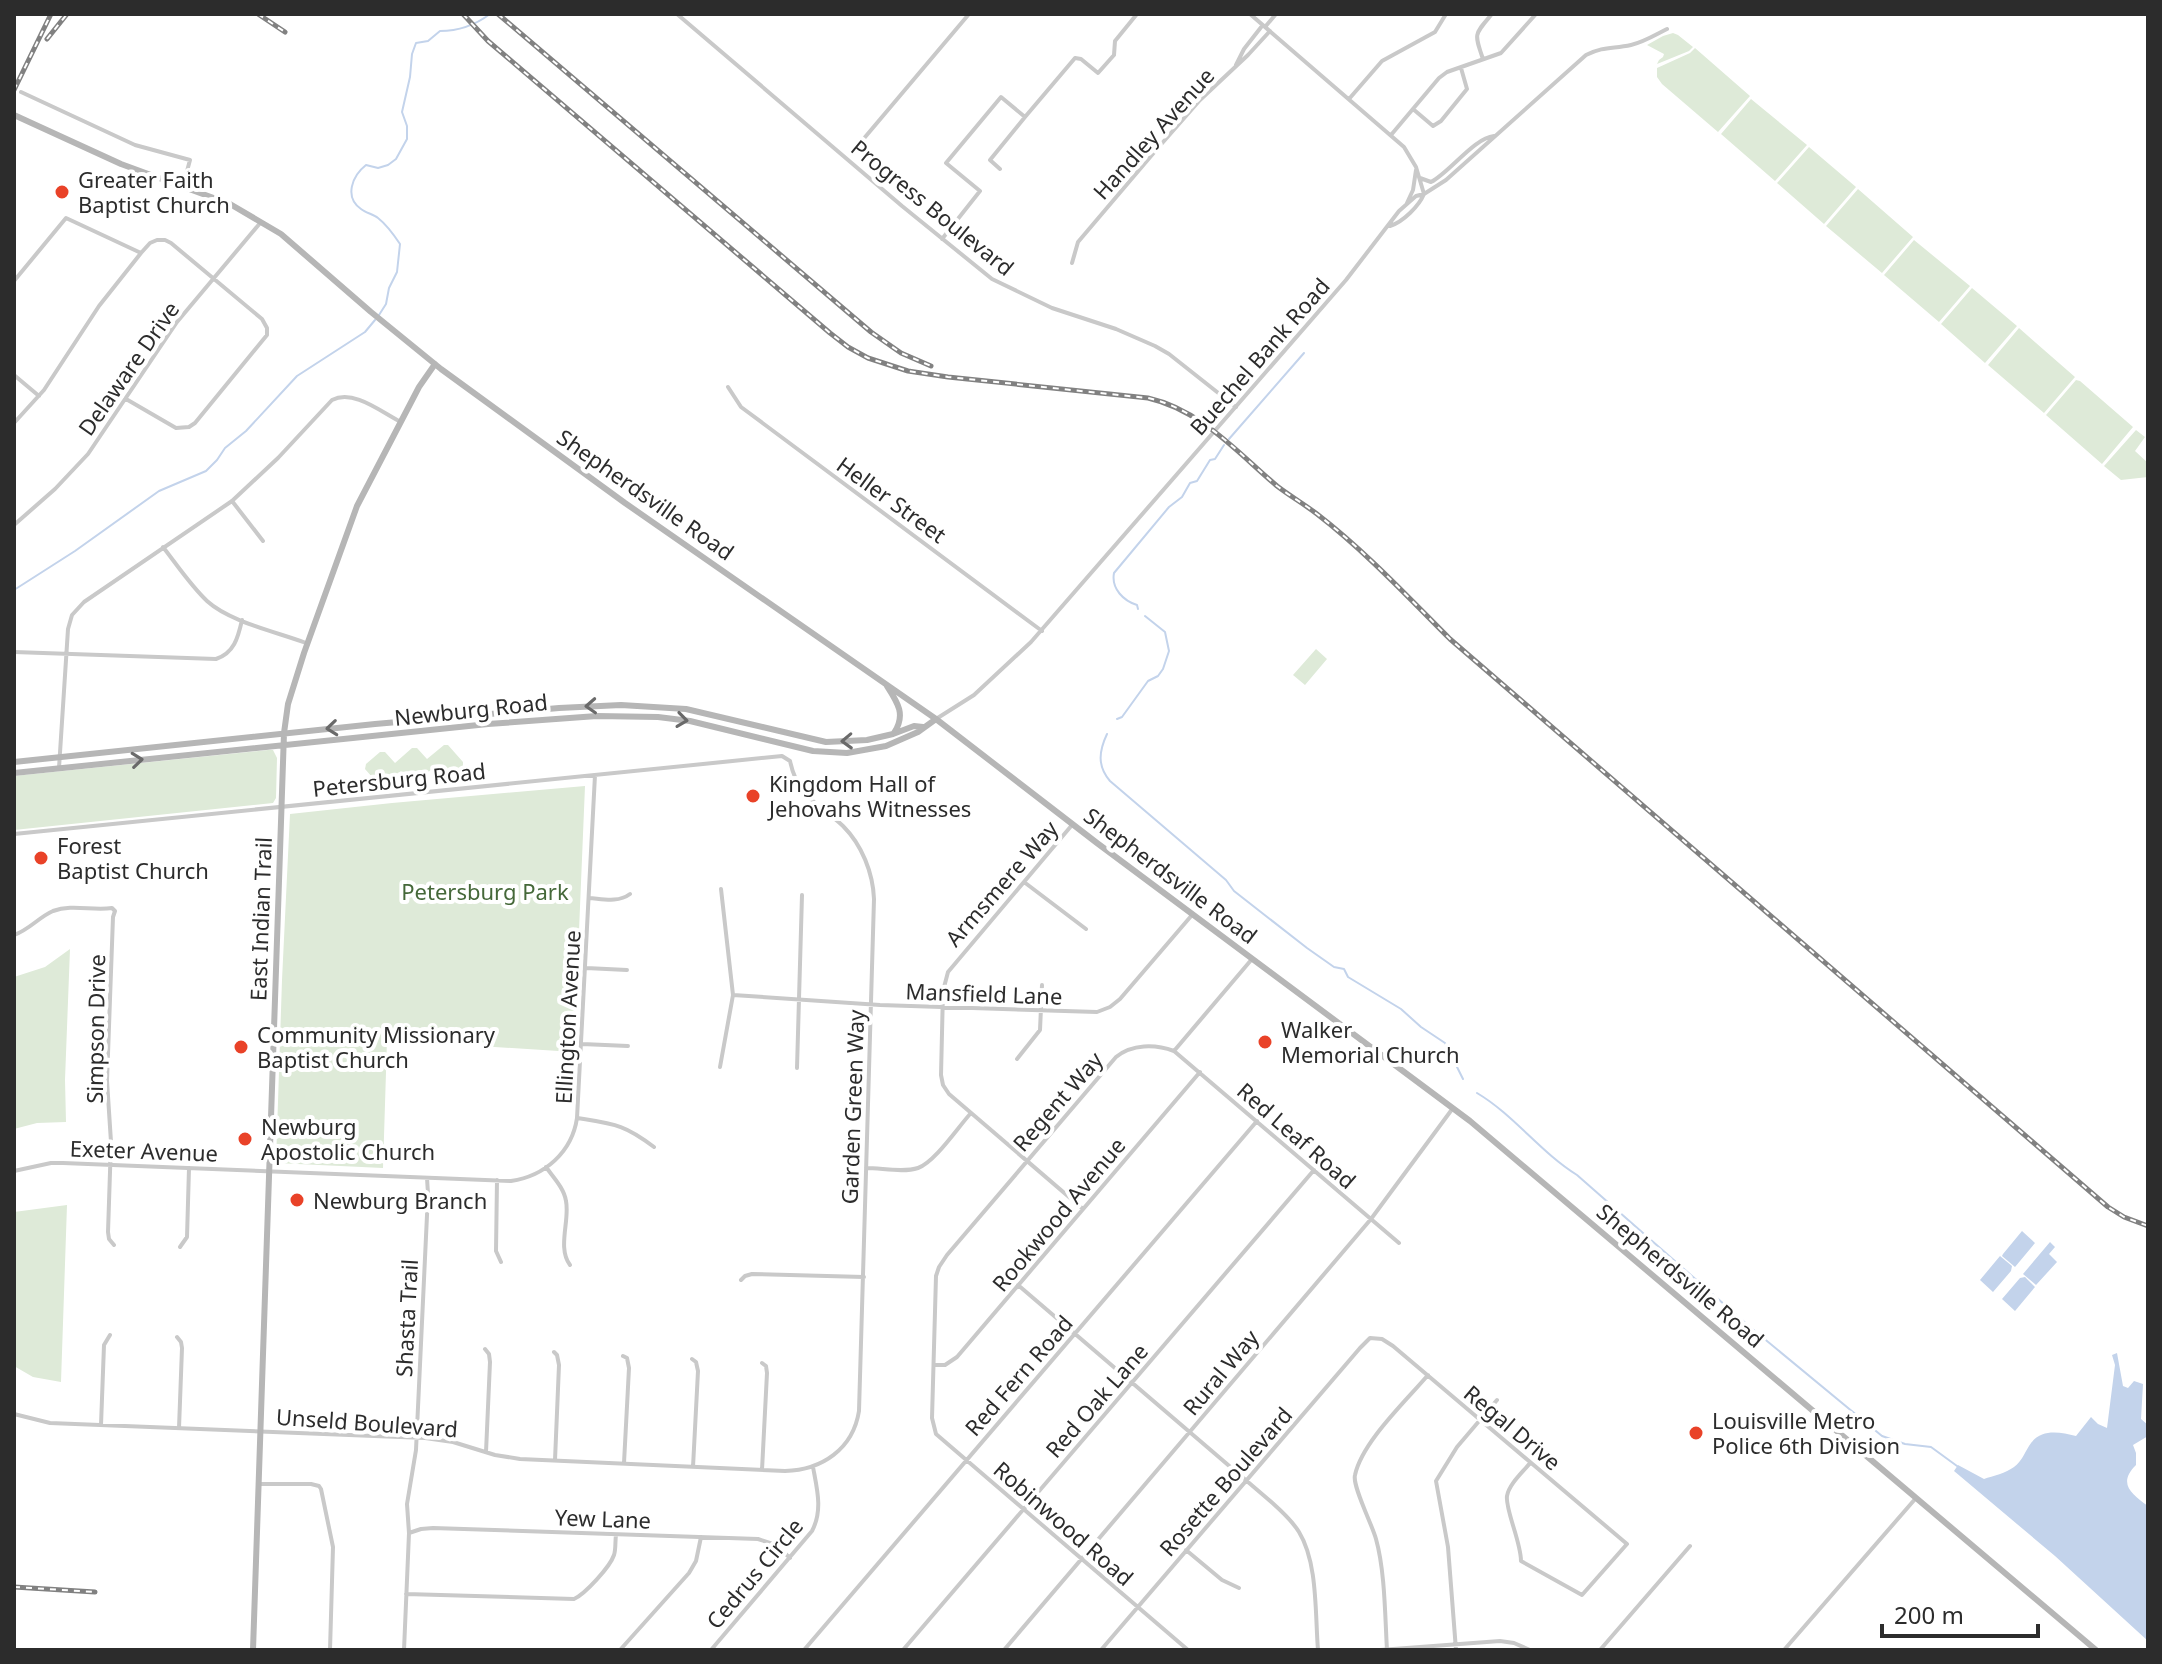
<svg xmlns="http://www.w3.org/2000/svg" width="2162" height="1664" viewBox="0 0 2162 1664" font-family="'Noto Sans',sans-serif">
  <style>
    .green { fill: #deead8 }
    .water { fill: #c3d3eb }
    .lines { fill: none; stroke-linecap: round; stroke-linejoin: round }
    .stream { stroke: #c3d3eb; stroke-width: 2 }
    .minor { stroke: #c9c9c9; stroke-width: 4 }
    .secondary { stroke: #b6b6b6; stroke-width: 6 }
    .rail-casing { stroke: #818181; stroke-width: 5 }
    .rail { stroke: #fff; stroke-width: 2; stroke-dasharray: 6; stroke-linecap: butt }
    .oneway { stroke: #6a6a6a }
    .poi-dot { fill: #e94228; stroke: #fff; stroke-width: 3 }
    .labels { text-anchor: middle; dominant-baseline: central; stroke-width: 8; stroke-linejoin: round; paint-order: stroke }
    .street-label { font-size: 22px; fill: #2c2c2c; stroke: #fff }
    .poi-label { font-size: 22px; fill: #2c2c2c; stroke: #fff; text-anchor: start }
    .park-label { font-size: 22px; fill: #456839; stroke: #fff }
  </style>
  <rect width="100%" height="100%" fill="#fff"/>
  <path class="green" d="M1673,33L1678,35L1693,47L1689,51L1657,64L1659,60L1663,57L1664,54L1647,45L1663,36Z
    M1695,48L1750,96L1718,132L1662,84L1657,77V68L1690,53Z
    M1751,99L1807,145L1775,181L1721,134Z
    M1809,147L1856,187L1824,224L1777,183Z
    M1858,189L1913,237L1882,273L1826,226Z
    M1914,240L1970,286L1939,322L1884,275Z
    M1972,288L2017,326L1985,363L1941,324Z
    M2019,328L2075,377L2044,413L1988,365Z
    M2076,380L2080,381L2133,427L2102,464L2046,415Z
    M2136,430L2145,437L2135,451L2148,463V477L2121,480L2104,466Z
    M1316,649L1327,659L1305,685L1293,675Z
    M444,745H448L463,762V766L447,780L443,779L433,768L416,783H412L401,771L384,787L380,786L365,769L366,764L380,752H385L395,763L412,748H417L427,759Z
    M268,750H273L277,758L276,798L273,803L14,830V776Z
    M585,786L574,1052L387,1040L383,1168L276,1163L282,980L290,814L392,803Z
    M70,949L65,1080L66,1122L37,1123L14,1129V977L45,967Z
    M67,1205L61,1382L33,1377L14,1366V1212Z"/>
  <path class="water" d="M2022,1231L2035,1243L2015,1267L2002,1256L2003,1254Z
    M2050,1242L2055,1247L2049,1254L2057,1262L2036,1285L2023,1274Z
    M2000,1256L2012,1266L2011,1271L1993,1292L1980,1280Z
    M2025,1277L2035,1287L2015,1311L2002,1299L2020,1278Z
    M2117,1353L2123,1386L2128,1388L2134,1381L2143,1384L2141,1419L2148,1425V1436L2133,1445L2136,1453V1465C2117,1484 2132,1494 2148,1506V1641L2055,1556L1954,1471L1958,1465L1984,1479C1993,1476 2006,1473 2014,1467C2022,1461 2024,1454 2029,1446C2040,1428 2059,1432 2076,1436L2091,1417L2098,1424L2107,1428L2115,1365L2112,1355Z"/>
  <g class="lines">
    <path class="stream" d="M379,315L386,304L389,288L397,272L400,244C394,235 387,225 378,218C373,214 366,213 361,209C344,197 352,176 366,165L378,168L388,165L396,159L407,139V126L402,112L410,77L412,54L416,43L428,41L440,31C459,31 474,26 490,14
      M1229,439L1304,353
      M14,590L75,551L159,491L206,471L217,460L225,448L246,431L297,376L365,332L375,320
      M1138,609L1137,605C1124,601 1111,589 1114,573L1169,507L1182,497L1190,483L1197,481L1210,460L1215,459L1224,445
      M1117,719L1122,717L1148,681L1158,676L1163,669L1169,651L1165,632L1145,616
      M1107,734C1099,751 1097,766 1110,781L1226,880L1234,891L1307,948L1334,967L1344,969L1348,977L1401,1009L1421,1027L1445,1043L1463,1079
      M1477,1093C1514,1115 1540,1152 1577,1175L1750,1327L1882,1436L1905,1444L1931,1447L1957,1466"/>
    <path class="minor" d="M677,14L902,206L992,279L1052,308L1116,329L1155,346L1169,354L1236,407
      M1250,14L1404,147L1416,167L1424,194
      M1265,27L1276,14
      M1483,59C1474,33 1474,35 1492,14
      M1236,65L1244,49L1262,26
      M21,92L135,145L190,160L183,186
      M1349,99L1382,61L1435,32L1446,14
      M1413,109L1433,126L1441,121L1467,89L1461,68
      M1391,135L1439,78L1447,72L1501,53L1536,14
      M855,149L969,14
      M1000,169L990,160L1025,117
      M1420,178L1431,182C1450,172 1474,138 1494,136
      M1407,203L1413,190L1416,170
      M1390,226C1403,222 1419,206 1424,194
      M942,239L980,191L946,163L1001,97L1025,117L1075,58L1081,59L1098,73L1114,55L1115,41L1137,14
      M1072,263L1078,242L1157,149L1200,100L1248,55L1270,31
      M14,281L66,218L141,253
      M14,375L39,396
      M728,387L741,407L1042,631
      M14,423L44,390L99,306L141,253L150,243L157,240H165L171,243L262,319L267,328V335L195,423L189,427L176,428L126,399
      M232,501L263,541
      M14,525L55,489L88,454L177,322L261,222
      M163,547C177,565 191,586 207,601C230,622 277,632 306,643
      M14,652L216,659C234,653 238,638 242,620
      M936,719L974,695L1031,642L1346,280L1399,211L1416,196L1424,194L1446,180L1586,55C1604,46 1613,49 1631,45C1644,42 1655,35 1667,29
      M59,768L68,629L72,615L84,602L232,501L278,458L332,400C354,389 381,412 401,422
      M1072,825L948,972L943,991L941,1075L943,1085L949,1094L1083,1209
      M14,834L782,756L790,761C798,798 817,802 843,826C862,845 873,873 874,899L859,1411C853,1449 822,1470 785,1471L520,1459L495,1455L453,1442L425,1438L50,1423L14,1414
      M1024,882L1086,929
      M589,898C603,899 618,903 630,894
      M14,935C29,930 39,917 53,911C72,904 93,911 112,908L115,911L113,917L107,1081L111,1142L108,1232L109,1239L114,1245
      M586,968L627,970
      M733,995L880,1005L1097,1012L1110,1007L1120,999L1192,915
      M582,1044L628,1046
      M1174,1051L1252,959
      M1017,1059L1040,1030L1042,985
      M720,1067L733,995L721,889
      M797,1068L802,895
      M577,1118C614,1124 624,1124 654,1147
      M546,1167C553,1177 564,1188 566,1201C570,1220 557,1248 570,1265
      M866,1168C882,1168 903,1173 918,1168C935,1162 958,1127 971,1113
      M14,1171L51,1163H63L511,1181C545,1176 572,1152 577,1118L595,775
      M497,1180L496,1251L501,1262
      M180,1247L187,1237L189,1168
      M741,1280L745,1276L752,1274L864,1277
      M1018,1285L1269,1500C1280,1510 1291,1519 1299,1532C1318,1563 1315,1614 1318,1650
      M177,1337L181,1342L182,1348L179,1428
      M485,1349L489,1354L490,1362L486,1452
      M554,1352L557,1355L559,1365L555,1460
      M623,1356L627,1358L629,1368L624,1463
      M692,1359L696,1362L698,1371L693,1467
      M762,1363L766,1366L767,1373L762,1470
      M934,1365H945L957,1357L1200,1072
      M101,1425L104,1345L110,1335
      M260,1484H311L319,1486L321,1489L333,1547L330,1650
      M409,1533L421,1529L433,1528L758,1539L776,1545L790,1558
      M1186,1550L1222,1580L1239,1588
      M406,1594L574,1599C585,1594 610,1567 614,1555C616,1549 615,1541 616,1535
      M404,1650L409,1533L407,1504L416,1450L428,1194L427,1178
      M620,1650L689,1573L696,1561L701,1537
      M711,1650L812,1531C823,1510 817,1489 813,1467
      M804,1650L1257,1121
      M903,1650L1314,1170
      M1004,1650L1371,1219L1453,1108
      M1101,1650L1360,1348L1370,1338L1382,1339L1393,1346L1627,1544L1582,1595L1521,1561C1521,1542 1505,1509 1507,1496C1509,1484 1523,1472 1530,1463
      M1188,1650L936,1434L932,1418L936,1276L939,1267L947,1255L1116,1057C1132,1044 1155,1044 1174,1051L1399,1243
      M1380,1650L1500,1641L1514,1643L1530,1650
      M1387,1650C1385,1616 1385,1571 1376,1539C1372,1524 1352,1486 1355,1475C1362,1442 1406,1401 1428,1375
      M1456,1650L1448,1547L1436,1481L1457,1447L1497,1400
      M1600,1650L1690,1546
      M1784,1650L1916,1498"/>
    <path class="secondary" d="M14,115L121,164L230,204L281,234L371,312L441,369L625,503L936,719L1097,843L1470,1121L2096,1650
      M887,686C898,703 906,715 894,733
      M14,762L375,724L559,708L621,705L686,709L826,742L867,740L893,734L914,726L923,727
      M14,773L488,724L597,716L658,717L690,721L813,751L847,753L886,746L918,732L936,719
      M253,1650L284,733L288,704L304,653L357,506L419,387L435,364"/>
    <g class="rail-casing">
      <path id="rail" d="M258,14L285,32
        M463,14L488,41L830,333L848,347L868,358L908,371L948,377L1148,398C1201,410 1237,452 1277,486C1290,496 1304,504 1317,514C1365,551 1407,596 1450,639L2108,1207L2124,1217L2148,1226
        M498,14L871,332L901,353L931,366
        M47,39L67,14
        M14,90L51,14
        M14,1587L95,1592"/>
    </g>
    <use href="#rail" class="rail"/>
  </g>
  <defs><path id="oneway-chevron" d="M-2-3.5L2.5 0L-2 3.5" fill="none" stroke-width="1.6" stroke-linecap="round" stroke-linejoin="round" transform="scale(2)"/></defs>
  <g class="oneway">
    <use href="#oneway-chevron" transform="translate(591 706) rotate(177)"/>
    <use href="#oneway-chevron" transform="translate(682 720) rotate(8)"/>
    <use href="#oneway-chevron" transform="translate(332 728) rotate(174)"/>
    <use href="#oneway-chevron" transform="translate(847 741) rotate(178)"/>
    <use href="#oneway-chevron" transform="translate(137 760) rotate(-6)"/>
  </g>
  <g class="poi-dot">
    <circle cx="62" cy="192" r="8"/>
    <circle cx="753" cy="796" r="8"/>
    <circle cx="41" cy="858" r="8"/>
    <circle cx="1265" cy="1042" r="8"/>
    <circle cx="241" cy="1047" r="8"/>
    <circle cx="245" cy="1139" r="8"/>
    <circle cx="297" cy="1200" r="8"/>
    <circle cx="1696" cy="1433" r="8"/>
  </g>
  <g class="labels">
    <g class="street-label">
      <text transform="translate(1153 133) rotate(-48)">Handley Avenue</text>
      <text transform="translate(933 207) rotate(39)">Progress Boulevard</text>
      <text transform="translate(1259 356) rotate(-49)">Buechel Bank Road</text>
      <text transform="translate(128 368) rotate(-55)">Delaware Drive</text>
      <text transform="translate(646 494) rotate(35)">Shepherdsville Road</text>
      <text transform="translate(892 499) rotate(36)">Heller Street</text>
      <text transform="translate(471 709) rotate(-6)">Newburg Road</text>
      <text transform="translate(399 779) rotate(-6)">Petersburg Road</text>
      <text transform="translate(1171 875) rotate(37)">Shepherdsville Road</text>
      <text transform="translate(1001 883) rotate(-49)">Armsmere Way</text>
      <text transform="translate(260 919) rotate(-88)">East Indian Trail</text>
      <text transform="translate(984 993) rotate(2)">Mansfield Lane</text>
      <text transform="translate(567 1017) rotate(-87)">Ellington Avenue</text>
      <text transform="translate(95 1029) rotate(-89)">Simpson Drive</text>
      <text transform="translate(1057 1101) rotate(-49)">Regent Way</text>
      <text transform="translate(852 1107) rotate(-88)">Garden Green Way</text>
      <text transform="translate(1297 1135) rotate(41)">Red Leaf Road</text>
      <text transform="translate(144 1150) rotate(2)">Exeter Avenue</text>
      <text transform="translate(1058 1214) rotate(-50)">Rookwood Avenue</text>
      <text transform="translate(1681 1275) rotate(40)">Shepherdsville Road</text>
      <text transform="translate(406 1318) rotate(-87)">Shasta Trail</text>
      <text transform="translate(1220 1372) rotate(-50)">Rural Way</text>
      <text transform="translate(1018 1375) rotate(-49)">Red Fern Road</text>
      <text transform="translate(1096 1400) rotate(-49)">Red Oak Lane</text>
      <text transform="translate(367 1422) rotate(4)">Unseld Boulevard</text>
      <text transform="translate(1513 1427) rotate(40)">Regal Drive</text>
      <text transform="translate(1225 1481) rotate(-49)">Rosette Boulevard</text>
      <text transform="translate(603 1518) rotate(2)">Yew Lane</text>
      <text transform="translate(1064 1523) rotate(41)">Robinwood Road</text>
      <text transform="translate(754 1573) rotate(-50)">Cedrus Circle</text>
    </g>
    <g class="poi-label">
      <text x="78" y="179">Greater Faith<tspan x="78" dy="25">Baptist Church</tspan></text>
      <text x="769" y="783">Kingdom Hall of<tspan x="769" dy="25">Jehovahs Witnesses</tspan></text>
      <text x="57" y="845">Forest<tspan x="57" dy="25">Baptist Church</tspan></text>
      <text x="1281" y="1029">Walker<tspan x="1281" dy="25">Memorial Church</tspan></text>
      <text x="257" y="1034">Community Missionary<tspan x="257" dy="25">Baptist Church</tspan></text>
      <text x="261" y="1126">Newburg<tspan x="261" dy="25">Apostolic Church</tspan></text>
      <text x="313" y="1200">Newburg Branch</text>
      <text x="1712" y="1420">Louisville Metro<tspan x="1712" dy="25">Police 6th Division</tspan></text>
    </g>
    <g class="park-label">
      <text x="485" y="891">Petersburg Park</text>
    </g>
  </g>
  <rect width="2162" height="1664" fill="none" stroke="#2c2c2c" stroke-width="32"/>
  <path d="M1882 1624v12h156v-12" fill="none" stroke="#2c2c2c" stroke-width="4"/>
  <text x="1894" y="1624" font-size="24" fill="#2c2c2c" stroke="#ffffff" stroke-width="6" paint-order="stroke">200 m</text>
</svg>
